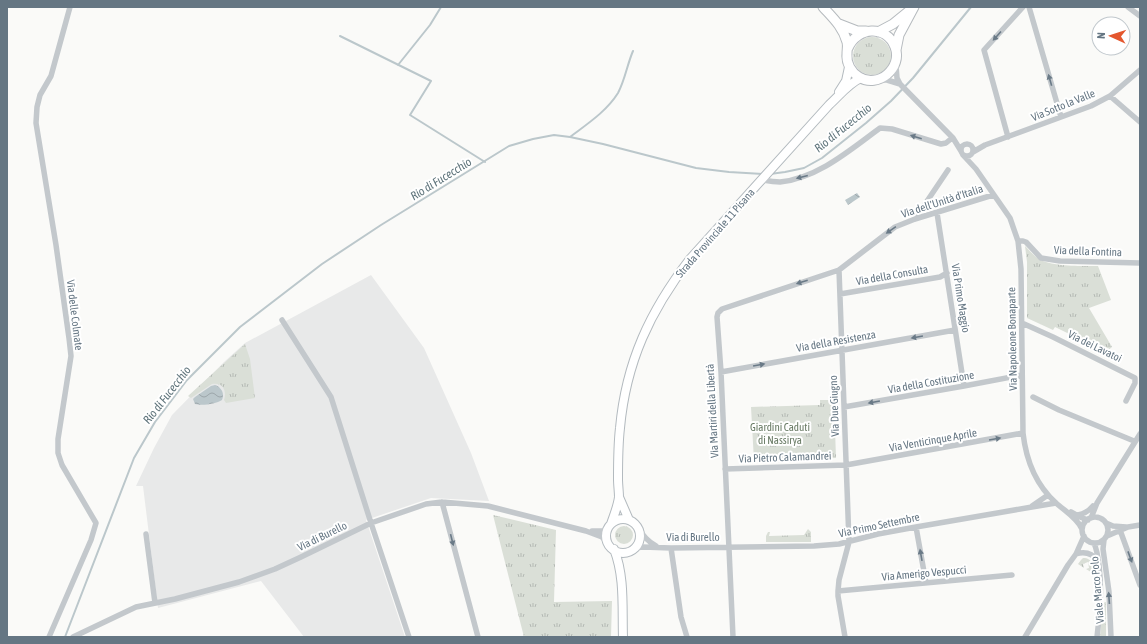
<svg xmlns="http://www.w3.org/2000/svg" width="1147" height="644" viewBox="0 0 1147 644" font-family="'Asap Condensed',sans-serif">
  <style>
    .built { fill: #e8e9e9 }
    .grass { fill: url(#grass-tufts) }
    .water { fill: url(#water-waves) }
    .lines { fill: none; stroke-linecap: round; stroke-linejoin: round }
    .stream { stroke: #bbc7cb; stroke-width: 2 }
    .secondary-casing { stroke: #b3babf; stroke-width: 10 }
    .primary-casing { stroke: #b5babe; stroke-width: 11 }
    .minor { stroke: #c3c8cc; stroke-width: 5.5 }
    .secondary { stroke: #fff; stroke-width: 8 }
    .primary { stroke: #fff; stroke-width: 9 }
    .oneway { fill: #6a7a87 }
    .labels { text-anchor: middle; dominant-baseline: central; stroke-width: 4; stroke-linejoin: round; paint-order: stroke }
    .street-label { font-size: 11px; fill: #657683; stroke: #fff }
    .park-label { font-size: 11px; fill: #687a64; stroke: #fff }
    .water-label { font-size: 12px; font-style: italic; fill: #60757c; stroke: #fff }
  </style>
  <defs>
    <pattern id="grass-tufts" width="24" height="20" patternUnits="userSpaceOnUse"><rect width="24" height="20" fill="#dadfd7"/><path d="M3 7l-1-3M5 7V3M7 7l1-3M15 17l-1-3M17 17v-4M19 17l1-3" fill="none" stroke="#b4b9b4"/></pattern>
    <pattern id="water-waves" width="16" height="10" patternUnits="userSpaceOnUse"><rect width="16" height="10" fill="#bbc7cb"/><path d="M0 5q4-4 8 0t8 0" fill="none" stroke="#9ca6aa"/></pattern>
  </defs>
  <rect width="100%" height="100%" fill="#fafaf8"/>
  <path class="built" d="M371,275L424,348L471,453L489,501L431,498L366,520L405,637H304L261,581L158,608L143,486H136L154,448L172,415L224,362L245,343Z"/>
  <path class="grass" d="M853 56a19 19 0 1 1 38 0a19 19 0 1 1-38 0Z
    M1025,246C1029,250 1034,256 1039,259C1052,267 1083,266 1098,266L1111,300L1089,308L1112,347L1106,352L1055,327L1053,330L1027,318V262Z
    M245,344L250,359L255,398L226,403L224,400C227,391 223,382 212,384L191,398L188,396Z
    M820,400H834L836,458L754,461L751,407L820,405Z
    M493,515L556,530L554,602L612,601L611,637H524Z
    M615 535a9 9 0 1 1 18 0a9 9 0 1 1-18 0Z
    M808,529L811,532V542H766V536L768,532H770L769,536L804,535Z
    M1083,558C1093,558 1093,566 1094,574L1086,569L1089,568L1088,562L1083,564L1084,568L1078,564L1081,560Z
    M1106,602V637H1100L1103,603Z"/>
  <path class="water" d="M857,193L860,197L848,205L845,200Z
    M215,385C221,387 225,393 222,400C216,404 202,406 195,404L193,399L195,397L211,386Z"/>
  <g class="lines">
    <path class="stream" d="M340,36L431,81L410,115L485,162
      M398,65L430,25L441,7
      M570,137C587,124 606,112 618,93C625,80 627,65 633,51
      M770,174L785,172L804,168L822,158L866,123L891,101L913,78L971,7
      M65,637L134,458L155,422L187,380L240,327L322,264L381,225L509,146L533,139L554,135L570,137L603,144L696,168L729,172L763,174"/>
    <g class="secondary-casing">
      <path id="secondary" d="M839,92L846,81L849,67
        M619,497L629,520
        M606 536a17 17 0 1 1 34 0a17 17 0 1 1-34 0Z
        M611,524C614,515 618,506 619,497C619,492 618,485 618,479C618,462 618,445 620,428C626,362 650,311 690,259L829,105C839,96 849,83 861,78
        M614,549C625,577 622,608 623,637"/>
    </g>
    <g class="primary-casing">
      <path id="primary" d="M823,7C833,18 843,27 847,42C848,46 847,49 847,54C846,63 851,72 859,77C878,89 903,68 895,47C886,24 857,27 848,48
        M839,24L857,31H866
        M878,32L893,24L909,11
        M896,50L899,35L914,7"/>
    </g>
    <path class="minor" d="M1029,7L1061,117
      M1128,7L1140,16
      M896,66L897,78L900,84L953,138L961,151
      M881,80H887L900,84
      M1110,96L1140,122
      M1008,137L984,50L1023,7
      M961 150a6 6 0 1 1 12 0a6 6 0 1 1-12 0Z
      M973,152L985,145L1091,106L1110,96L1140,70
      M963,155L976,169L1010,218L1018,241L1021,269L1023,433C1026,460 1035,484 1056,503C1065,511 1077,518 1082,529
      M762,180C768,181 774,182 780,182C818,178 850,150 880,128L892,129L941,144L946,143L952,138
      M937,213L964,386
      M915,219L948,170
      M1018,241H1023L1026,242L1041,258L1060,261L1140,263
      M839,270L849,542L839,580L838,591V596L845,637
      M840,294L940,277L947,273
      M282,320L331,397L371,523L409,637
      M1022,323L1053,337L1135,378V383L1126,401
      M721,372L955,330
      M1033,397L1059,410L1134,441
      M844,407L964,386L1022,375
      M725,469L846,465L1023,433
      M442,502L478,637
      M1032,506L1048,495
      M1071,512L1080,517L1088,520
      M1075,515C1083,515 1088,512 1093,506
      M1082 530a13 13 0 1 1 26 0a13 13 0 1 1-26 0Z
      M1091,518L1097,503L1140,434
      M1106,523L1113,526L1126,527
      M637,527C643,535 647,541 656,546
      M916,527L926,583
      M1120,530L1140,585
      M592,531H602L608,529
      M146,534L155,603
      M1107,536L1128,527L1140,525
      M1104,540L1103,549L1109,592L1111,637
      M1094,543C1097,550 1098,557 1099,565C1102,591 1100,611 1097,637
      M634,548L643,547L671,548L814,546L839,544L878,534L916,527L1032,507L1056,503
      M671,548L681,617L687,637
      M1076,554C1085,551 1092,553 1098,561
      M838,591L1012,575
      M49,637L91,540L96,523L62,465L58,453V439L71,356L69,338L56,245L36,123L37,107L40,95L51,76L70,7
      M73,637L136,607L175,599L239,582L275,569L301,557L371,523L426,504L442,502L488,506L586,531L602,537L607,542
      M733,637L721,372L717,317L718,313L722,309L839,270L895,227L915,219L993,195
      M1025,637L1068,565L1076,554L1084,536"/>
    <use href="#secondary" class="secondary"/>
    <use href="#primary" class="primary"/>
  </g>
  <defs><path id="oneway-solid" d="M-6-.8H1V-3.2L6.5 0L1 3.2V.8H-6Z"/></defs>
  <g class="oneway">
    <use href="#oneway-solid" transform="translate(997 36) rotate(132)"/>
    <use href="#oneway-solid" transform="translate(1050 80) rotate(-106)"/>
    <use href="#oneway-solid" transform="translate(916 137) rotate(-163)"/>
    <use href="#oneway-solid" transform="translate(802 177) rotate(166)"/>
    <use href="#oneway-solid" transform="translate(891 230) rotate(145)"/>
    <use href="#oneway-solid" transform="translate(802 282) rotate(162)"/>
    <use href="#oneway-solid" transform="translate(917 337) rotate(170)"/>
    <use href="#oneway-solid" transform="translate(759 365) rotate(-10)"/>
    <use href="#oneway-solid" transform="translate(874 402) rotate(170)"/>
    <use href="#oneway-solid" transform="translate(995 439) rotate(-10)"/>
    <use href="#oneway-solid" transform="translate(452 540) rotate(76)"/>
    <use href="#oneway-solid" transform="translate(921 555) rotate(-100)"/>
    <use href="#oneway-solid" transform="translate(1130 557) rotate(70)"/>
    <use href="#oneway-solid" transform="translate(1109 598) rotate(-94)"/>
  </g>
  <g class="labels">
    <g class="street-label">
      <text transform="translate(1063 105) rotate(-22)">Via Sotto la Valle</text>
      <text transform="translate(942 201) rotate(-18)">Via dell'Unità d'Italia</text>
      <text transform="translate(715 233) rotate(-49)">Strada Provinciale 11 Pisana</text>
      <text transform="translate(1088 251) rotate(2)">Via della Fontina</text>
      <text transform="translate(892 275) rotate(-10)">Via della Consulta</text>
      <text transform="translate(961 298) rotate(81)">Via Primo Maggio</text>
      <text transform="translate(75 315) rotate(83)">Via delle Colmate</text>
      <text transform="translate(1012 339) rotate(-91)">Via Napoleone Bonaparte</text>
      <text transform="translate(836 341) rotate(-10)">Via della Resistenza</text>
      <text transform="translate(1095 346) rotate(26)">Via dei Lavatoi</text>
      <text transform="translate(931 382) rotate(-10)">Via della Costituzione</text>
      <text transform="translate(834 406) rotate(-92)">Via Due Giugno</text>
      <text transform="translate(712 411) rotate(-93)">Via Martiri della Libertà</text>
      <text transform="translate(933 440) rotate(-10)">Via Venticinque Aprile</text>
      <text transform="translate(785 457) rotate(-2)">Via Pietro Calamandrei</text>
      <text transform="translate(879 525) rotate(-12)">Via Primo Settembre</text>
      <text transform="translate(322 536) rotate(-26)">Via di Burello</text>
      <text x="693" y="537">Via di Burello</text>
      <text transform="translate(924 573) rotate(-5)">Via Amerigo Vespucci</text>
      <text transform="translate(1097 590) rotate(-95)">Viale Marco Polo</text>
    </g>
    <g class="park-label">
      <text x="780" y="427">Giardini Caduti<tspan x="780" dy="13">di Nassirya</tspan></text>
    </g>
    <g class="water-label">
      <text transform="translate(843 128) rotate(-39)">Rio di Fucecchio</text>
      <text transform="translate(441 179) rotate(-32)">Rio di Fucecchio</text>
      <text transform="translate(167 395) rotate(-52)">Rio di Fucecchio</text>
    </g>
  </g>
  <rect width="1147" height="644" fill="none" stroke="#657683" stroke-width="16"/>
  <g transform="translate(1111 36) rotate(273)"><circle r="19" fill="#ffffff" stroke="#c1c8cd"/>
  <path d="M0-3L7 15L0 10L-7 15Z" fill="#e4572e"/>
  <text y="-6" font-size="11" font-weight="bold" text-anchor="middle" fill="#657683">N</text>
  </g>
</svg>
